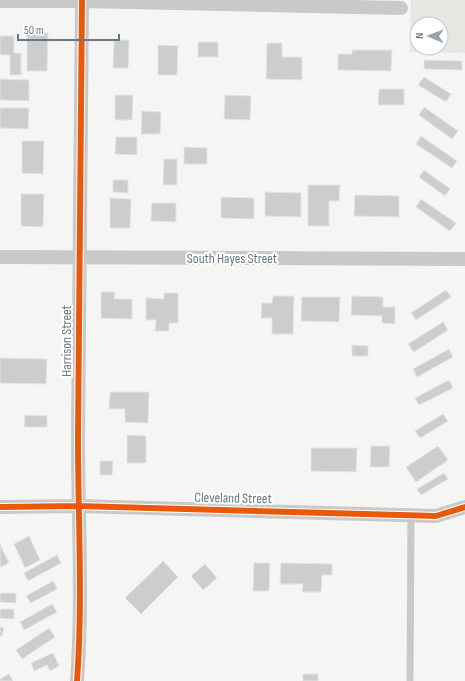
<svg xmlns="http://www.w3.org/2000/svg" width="465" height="681" viewBox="0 0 465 681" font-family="'Sofia Sans Condensed',sans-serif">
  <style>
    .green { fill: #e4e7e2; fill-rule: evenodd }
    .building { fill: #cccdce; stroke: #e4e4e4 }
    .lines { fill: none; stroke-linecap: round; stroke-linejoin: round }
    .lane { stroke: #c8caca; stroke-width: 7 }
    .street { stroke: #c8caca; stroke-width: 14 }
    .cycleway-casing { stroke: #fff; stroke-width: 8 }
    .cycleway { stroke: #e8590c; stroke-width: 6 }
    .labels { text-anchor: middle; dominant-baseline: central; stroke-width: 4; stroke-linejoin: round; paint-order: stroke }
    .street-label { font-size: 14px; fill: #687781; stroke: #fff }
  </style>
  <rect width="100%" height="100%" fill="#f5f5f4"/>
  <path class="green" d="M411,0H465V53L410,52ZM417,24H441V48H417Z"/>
  <path class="building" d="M27,33H48L47,71H27Z
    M0,36H14V53H21V75H10V55H0Z
    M114,40H129L128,68H113Z
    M198,42H218V57H198Z
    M267,43H282V57H302V80L266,79Z
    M158,45L178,46L177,75H158Z
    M352,50H392L391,71L338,70V54H352Z
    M424,60L462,61V70L424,69Z
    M424,77L451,94L446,102L418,85Z
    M0,79L29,80V101L0,100Z
    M379,89H404V105H378Z
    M115,95H133L132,120H115Z
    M225,95L251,96L250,120L224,119Z
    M424,107L458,131L452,139L419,115Z
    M0,108H29L28,129L0,128Z
    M142,111L161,112L160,134H141Z
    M421,136L457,161L452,168L416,144Z
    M116,137H137V155L115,154Z
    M22,141H44L43,174L22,173Z
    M184,147L207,148V164H184Z
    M164,159H177V185H163Z
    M424,170L450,189L445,196L419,177Z
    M113,180H128V193L113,192Z
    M308,185H340L339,201H329V226H308Z
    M265,192L301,193V217L265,216Z
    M21,194H44L43,227L21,226Z
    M355,195L399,196V217L354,216Z
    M221,197L254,198V219L221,218Z
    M110,198L131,199L130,228H110Z
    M421,199L456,223L450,231L416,207Z
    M152,203H176V222L151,221Z
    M446,290L451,297L416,320L411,313Z
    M101,292H115L114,299H132V319L101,318Z
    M164,293H178V323H169V331H155L156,320H146V298L164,299Z
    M273,296H294L293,334H272V318H261L262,303H272Z
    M352,296L383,297V307H395V324L382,323V316L351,315Z
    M302,297H340L339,322L301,321Z
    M443,322L448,330L414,352L408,344Z
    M352,345L368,346V356H352Z
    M449,349L453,357L417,377L413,369Z
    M0,358L47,359L46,384L0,383Z
    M449,380L453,388L419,405L415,398Z
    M110,392H149L148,423L125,422V409H109Z
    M443,414L448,421L420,438L415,431Z
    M25,415L47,416V427H24Z
    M127,435L146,436V463H127Z
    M371,446H390L389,467H370Z
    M438,446L448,460L416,482L406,467Z
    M311,448H357L356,472L311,471Z
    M100,461H113L112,475H100Z
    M444,473L448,479L421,495L417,489Z
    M29,536L40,560L25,568L14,544Z
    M0,544L9,563L1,567L0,566Z
    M57,555L61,563L28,581L24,573Z
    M163,561L178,577L141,614L125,598Z
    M254,563H270L269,591H253Z
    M281,563L332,564V575H322L321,592H302L303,584H280Z
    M205,564L217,578L203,590L191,576Z
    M53,581L57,589L31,603L26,596Z
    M0,593H16V603L0,602Z
    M52,604L57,612L24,630L20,622Z
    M0,609H14V619L0,618Z
    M0,627L4,628L2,636H0Z
    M49,628L55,637L22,659L16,650Z
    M53,653L59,666L50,671L47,665L34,671L31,663Z
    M9,674L13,681H0V679Z
    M303,674H318V681H303Z"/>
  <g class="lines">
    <path class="lane" d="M410,681L411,515"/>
    <path class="street" d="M0,1H82L401,8
      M0,257L465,259
      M0,507L78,506L436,516L465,507
      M77,681C83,600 78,519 78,438C78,292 80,146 82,0"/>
    <g class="cycleway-casing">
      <path id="cycleway" d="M0,507L78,506L436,516L465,507
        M77,681C83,600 78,519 78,438C78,292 80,146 82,0"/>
    </g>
    <use href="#cycleway" class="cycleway"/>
  </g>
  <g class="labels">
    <g class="street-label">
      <text x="232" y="258">South Hayes Street</text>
      <text transform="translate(66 341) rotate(-90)">Harrison Street</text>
      <text transform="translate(233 498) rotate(1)">Cleveland Street</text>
    </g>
  </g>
  <g transform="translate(429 36) rotate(271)"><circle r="19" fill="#ffffff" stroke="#c3c9cd"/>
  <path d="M0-3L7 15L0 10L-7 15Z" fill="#99a3a9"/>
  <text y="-6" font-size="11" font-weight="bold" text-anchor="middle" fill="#687781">N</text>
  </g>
  <path d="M18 34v6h101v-6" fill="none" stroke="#687781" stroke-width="2"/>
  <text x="24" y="34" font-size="12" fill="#687781" stroke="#ffffff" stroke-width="3" paint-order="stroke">50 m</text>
</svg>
